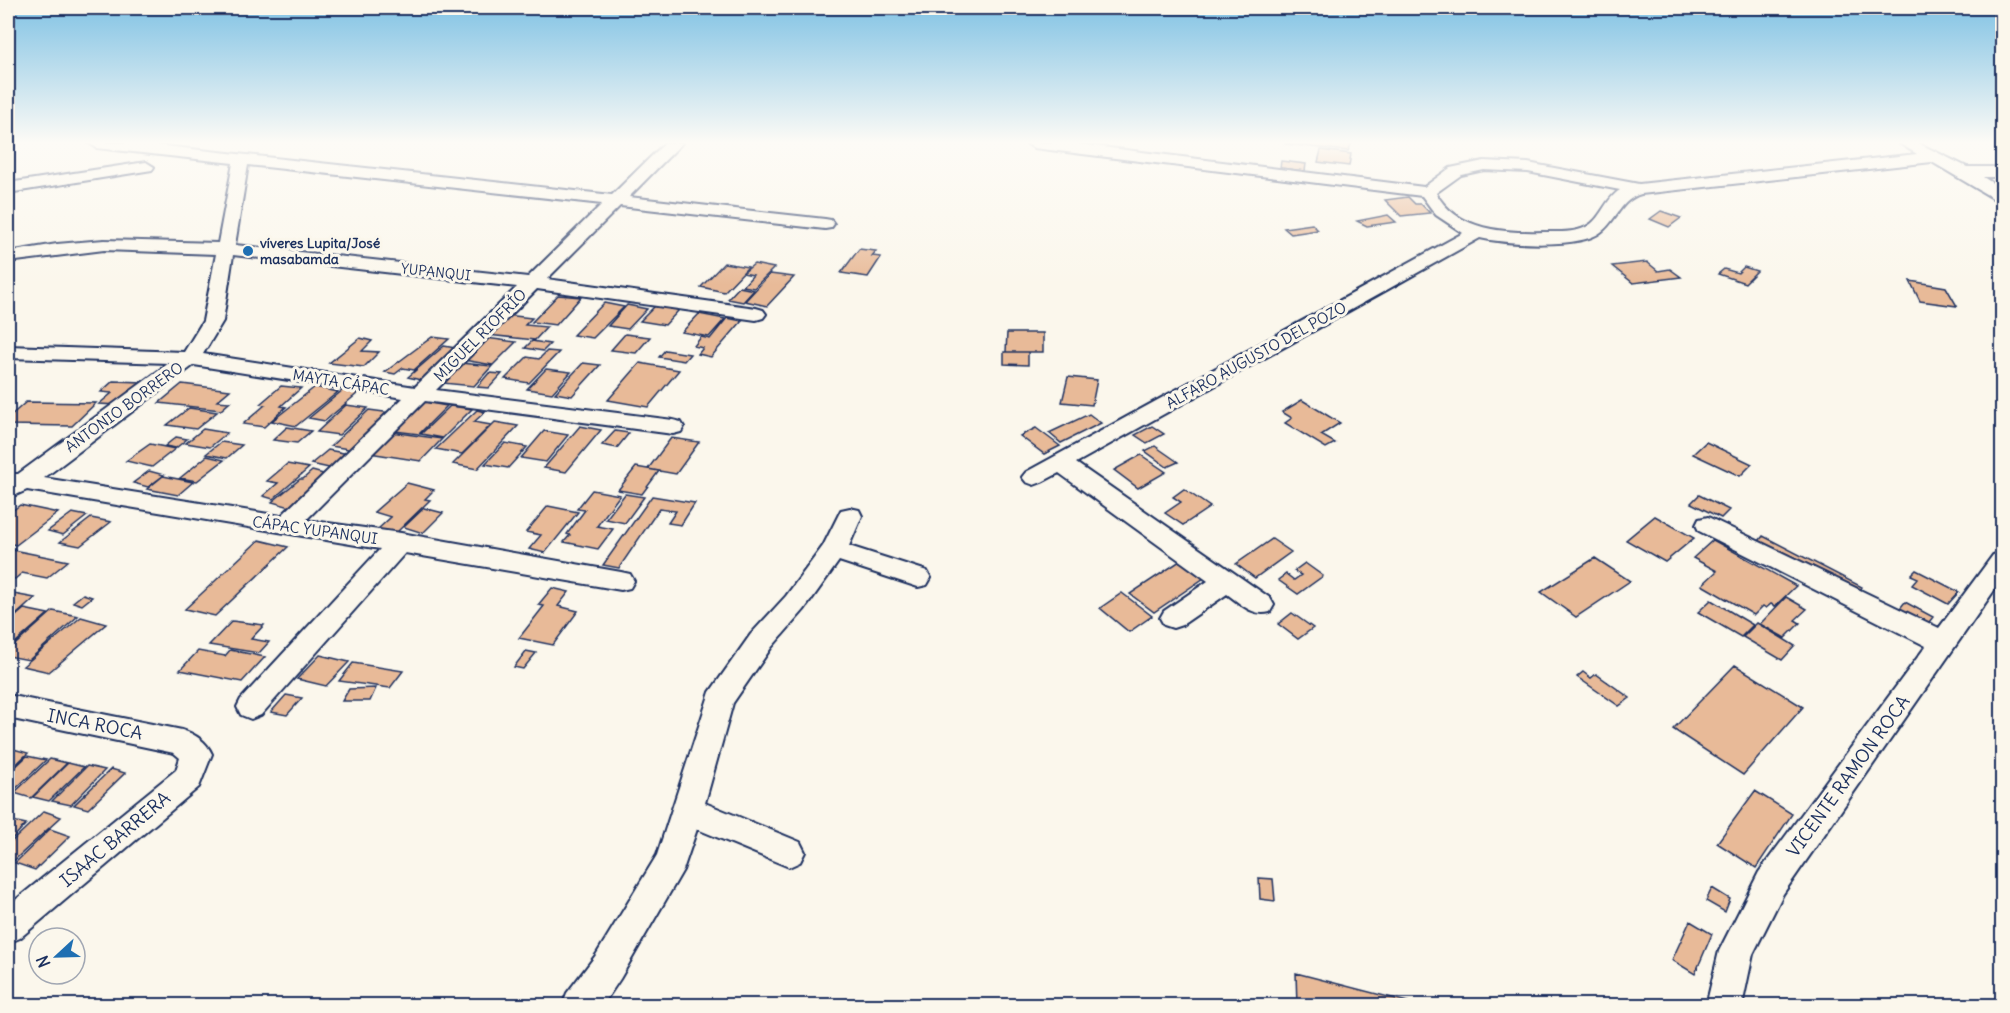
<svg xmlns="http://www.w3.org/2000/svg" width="2010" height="1013" viewBox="0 0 2010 1013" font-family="Delius,sans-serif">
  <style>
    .building { fill: #e8ba98; stroke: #1b2f5e; stroke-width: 1.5 }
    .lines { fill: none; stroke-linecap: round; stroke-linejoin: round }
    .minor-casing { stroke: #1b2f5e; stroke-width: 4 }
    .minor { fill: #fbf7ec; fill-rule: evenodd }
    .poi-dot { fill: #1f6fb2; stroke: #fbf7ec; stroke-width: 2 }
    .labels { text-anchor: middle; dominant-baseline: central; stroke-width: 6; stroke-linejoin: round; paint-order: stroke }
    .far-poi-label { font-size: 14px; font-weight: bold; fill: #1b2f5e; stroke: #fbf7ec; text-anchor: start }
    .far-street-label { font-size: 14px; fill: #1b2f5e; stroke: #fbf7ec }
    .street-label { font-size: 15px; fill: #1b2f5e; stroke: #fbf7ec }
    .near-street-label { font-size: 18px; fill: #1b2f5e; stroke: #fbf7ec }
  </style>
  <rect width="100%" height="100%" fill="#fbf7ec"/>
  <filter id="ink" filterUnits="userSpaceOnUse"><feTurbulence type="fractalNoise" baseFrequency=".0167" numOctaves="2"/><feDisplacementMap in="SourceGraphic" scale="12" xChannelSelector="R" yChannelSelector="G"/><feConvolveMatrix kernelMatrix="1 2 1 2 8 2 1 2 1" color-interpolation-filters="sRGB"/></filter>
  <g filter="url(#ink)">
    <path class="building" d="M1286,143H1352L1348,151L1285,144Z
      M1321,150L1351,154L1349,166L1318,162Z
      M1281,161L1306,164L1305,171L1280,168Z
      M1408,197L1415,204H1421L1430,213L1401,216L1385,200Z
      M1661,211L1681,218L1669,227L1650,219Z
      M1388,215L1396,222L1367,226L1357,221Z
      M1312,224L1318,230L1291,234L1284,228Z
      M859,249L876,251L872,256L881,257L868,277L841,273Z
      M1647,262L1658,271L1670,269L1681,277L1633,283L1612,266Z
      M724,263L748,267L724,292L701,287Z
      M754,264L774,268L754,288L743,286L753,275L743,273Z
      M1744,267L1757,271L1745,283L1718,274L1724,269L1738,273Z
      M770,274L794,277L767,306L745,301Z
      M1910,281L1946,287L1957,306L1920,301Z
      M739,287L754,290L743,302L728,299Z
      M558,295L581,297L556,325L532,322Z
      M604,303L624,307L593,338L573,335Z
      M627,305L647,309L628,329L608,326Z
      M655,306L679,310L665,325L640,321Z
      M699,314L725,319L709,337L682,332Z
      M506,315L532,318L525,325L547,327L535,340L487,335Z
      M727,318L742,321L711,357L698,354L703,348L694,346L701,337L710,339Z
      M1007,333H1043V352H1006Z
      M625,334L650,337L636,353L611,350Z
      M432,337L449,339L414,370L403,368L395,374L385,372Z
      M360,338L372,341L362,351L379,352L364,367L329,363Z
      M486,338L516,342L493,365L463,360Z
      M532,341L550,344L543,351L525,348Z
      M444,346L461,349L425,381L408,377Z
      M665,350L690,354L684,361L659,357Z
      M547,351L559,352L529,383L505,379L527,357L539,359Z
      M1004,352H1028V365L1004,364Z
      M461,363L492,366L474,386L442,383Z
      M583,363L600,365L572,396L555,393Z
      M640,363L679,370L648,407L608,400Z
      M546,369L571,372L552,393L527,389Z
      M489,373L502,374L489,388L477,387Z
      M1068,377L1097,380L1092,405L1062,402Z
      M113,381L143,382L118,405L99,404L112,393L101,392Z
      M182,384L230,390L217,401L230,402L221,410L159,403Z
      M281,386L301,388L281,406L286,407L264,427L243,424L265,405L260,404Z
      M315,387L338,392L296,426L272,421Z
      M343,390L358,393L325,421L309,418Z
      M1302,400L1340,423L1321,435L1335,443L1326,448L1285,423L1292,418L1282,412Z
      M26,402L96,403L72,426L8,425V418Z
      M424,402L447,406L419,434L395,431Z
      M346,405L368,408L339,435L317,432Z
      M450,406L472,409L443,438L421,434Z
      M189,408L217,412L196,429L167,425Z
      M369,410L392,413L354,450L331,446Z
      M477,410L485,412L474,422L491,425L462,454L436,449Z
      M1089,414L1101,423L1061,443L1049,433Z
      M495,422L518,426L477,469L453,464Z
      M580,426L601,430L566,472L544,468Z
      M1152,426L1164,434L1147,443L1135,435Z
      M287,427L311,431L297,443L273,440Z
      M1036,428L1060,446L1044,454L1020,436Z
      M203,429L227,433L210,447L186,443Z
      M544,431L568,435L546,462L521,458Z
      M615,431L629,433L617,448L602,445Z
      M391,432L442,439L421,461L369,453Z
      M176,437L187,439L176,448L165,446Z
      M671,438L699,442L676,474L648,469Z
      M221,442L242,445L227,458L206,454Z
      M1706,442L1752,464L1740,476L1693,454Z
      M505,443L527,447L508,468L485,464Z
      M150,444L175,449L152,467L126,461Z
      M1155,446L1178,462L1167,467L1145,451Z
      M328,450L354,455L338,470L311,464Z
      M1141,455L1166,472L1138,488L1114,470Z
      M207,456L224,460L197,481L180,478Z
      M287,464L309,468L273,499L263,496L278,483L267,481Z
      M636,467L659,471L642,494L618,490Z
      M149,471L164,475L148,487L133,483Z
      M312,471L331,476L294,508L272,502L300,479H303Z
      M163,476L193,482L178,495L147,489Z
      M407,483L434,490L425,499L430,500L396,533L378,529L391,517L374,512Z
      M1184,489L1210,507L1183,525L1165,513L1181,502L1173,497Z
      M592,490L620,495L597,526L613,529L598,549L564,542L570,535L567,534L585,510L577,509Z
      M625,494L644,497L625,523L606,519Z
      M1699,495L1729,510L1721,518L1691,503Z
      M652,496L695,503L681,525L668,523L676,511L659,509L619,568L603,565Z
      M20,505L58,513L16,545L8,543V514Z
      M548,506L578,512L545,553L529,549L541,535L526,532Z
      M424,508L443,513L423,533L404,527Z
      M72,513L87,516L63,535L48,531Z
      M1655,516L1694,538L1665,562L1626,540Z
      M91,518L111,522L80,546L60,542Z
      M1763,536L1862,587L1859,593L1759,541Z
      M1272,539L1291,552L1255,578L1236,564Z
      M259,540L288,547L215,616L185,609Z
      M1713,540L1796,586L1775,606L1771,604L1766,608L1763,606L1754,615L1702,585L1717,571L1693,558Z
      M8,549L68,561L47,578L22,573L15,579L8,578Z
      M1595,558L1630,581L1576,617L1541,592Z
      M1183,559L1207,576L1154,612L1130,594Z
      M1305,563L1323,576L1298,594L1278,580L1286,574L1294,580L1301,575L1294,571Z
      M1916,570L1959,592L1948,604L1912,585L1918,578L1911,575Z
      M552,588L569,592L558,606L578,611L553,645L519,638L544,606L538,605Z
      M8,593L35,598L8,622Z
      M1122,593L1152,616L1129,632L1100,608Z
      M83,594L92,597L82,605L73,602Z
      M1786,597L1807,609L1795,620L1800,623L1785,638L1760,624Z
      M1711,600L1753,625L1741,637L1698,612Z
      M1905,602L1933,617L1926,626L1897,612Z
      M24,609L48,614L8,649V623Z
      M53,611L78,616L29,660L8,656V651Z
      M1292,613L1313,628L1298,639L1278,624Z
      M81,617L106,624L49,672L23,666Z
      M232,621L264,625L251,639L269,642L259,653L209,645Z
      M1757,623L1795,646L1782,660L1743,637Z
      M230,650L265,657L242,682L180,670L198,651L225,656Z
      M526,651L536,653L523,669L514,667Z
      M320,655L349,662L326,686L297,679Z
      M353,663L403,671L390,688L339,681Z
      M1735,665L1803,707L1743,775L1673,729Z
      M1583,672L1591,678L1596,674L1630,698L1619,706L1577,677Z
      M376,688L370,701H342L349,689Z
      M286,695L302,698L287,715L271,712Z
      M10,748L28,753L8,772V751Z
      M27,756L46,760L12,792L8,791V774Z
      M50,759L67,763L31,798L14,793Z
      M68,763L84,767L49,801L33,797Z
      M87,766L105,770L71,805L52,801Z
      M111,769L125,773L88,809L74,805Z
      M1755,791L1792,814L1756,868L1717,843Z
      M44,811L61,817L8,866V845Z
      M8,820L26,824L8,843Z
      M50,829L70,836L35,870L15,863Z
      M1259,878L1273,879L1275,901L1260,899Z
      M1712,888L1730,899L1725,912L1706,901Z
      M1690,921L1712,934L1695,974L1672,960Z
      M1296,973L1408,1002V1006H1297Z"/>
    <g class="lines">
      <g class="minor-casing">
        <path id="minor" d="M89,143H137L612,195L665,143H682L629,197L825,219L831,220L834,224L831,228L825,229L620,206L547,279L756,308L763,310L766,314L763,318L756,320L537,289L436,390L673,420L681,422L684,427L681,432L673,434L425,401L306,520L401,533L621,572L630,574L634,581L630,588L621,590L405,553L261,715L251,719L241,715L237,707L241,699L380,549L27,490L16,495L8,492V474H18L169,363L8,358V346L184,352L203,321L216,254L104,250L8,262V252L57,244L104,240L218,243L233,163L97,148ZM248,165L602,204L528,277L235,245ZM233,255L517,287L415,387L203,354L223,321ZM194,365L403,398L281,516L44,478Z
          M1026,143H1070L1424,187L1450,168L1484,161L1528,163L1639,184L1917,154L1899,143H1918L1967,167H2002V177H1983L2002,189V201L1996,200L1932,162L1641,194C1620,200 1617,220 1601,232C1580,249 1506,244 1480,238L1076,463L1270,598L1274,605L1270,612C1253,617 1241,604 1227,594L1182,625L1173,628L1164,625L1160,618L1164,611L1208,581L1059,473L1042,482L1034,485L1026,482L1022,477L1026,472L1463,233L1436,215L1422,196L1034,148ZM1484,170L1528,172L1620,190C1605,199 1601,220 1586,227C1574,233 1557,232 1544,232C1505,233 1457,231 1436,193L1461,175Z
          M146,162L154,167L152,170L8,193V183Z
          M850,508L859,510L862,516L849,546L927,571L931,578L927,585L918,587L839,561L804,610L771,648L733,703L705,803L800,842L805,852L800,862L789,867L697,829L683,870L620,979L602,1006H562L567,993L596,955L657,855L710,692L751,634L786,596L823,546L841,510Z
          M1708,517L1939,628L1993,555L2002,552V579L1783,894L1753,954L1742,1006H1706L1719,951L1759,872L1926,646L1699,531L1696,525L1699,519Z
          M8,695L182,730C195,734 206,741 212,754L199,787L20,938L8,943V906L176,770L180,758L174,753L8,718Z"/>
      </g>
      <use href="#minor" class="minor"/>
    </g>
  </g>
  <linearGradient id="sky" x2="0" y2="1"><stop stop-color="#80c2e4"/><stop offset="0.5" stop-color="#fdfbf6"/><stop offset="1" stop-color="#fdfbf6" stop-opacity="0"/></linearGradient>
  <rect width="2010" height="285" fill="url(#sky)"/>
  <circle class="poi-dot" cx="248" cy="251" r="6"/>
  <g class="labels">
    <g class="far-poi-label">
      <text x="260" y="243">víveres Lupita/José<tspan x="260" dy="16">masabamda</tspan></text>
    </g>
    <g class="far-street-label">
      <text transform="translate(436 272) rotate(6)">YUPANQUI</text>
    </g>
    <g class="street-label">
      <text transform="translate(480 335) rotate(-45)">MIGUEL RIOFRÍO</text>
      <text transform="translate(1256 355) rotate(-29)">ALFARO AUGUSTO DEL POZO</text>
      <text transform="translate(341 382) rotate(9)">MAYTA CÁPAC</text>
      <text transform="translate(124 407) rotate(-36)">ANTONIO BORRERO</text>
      <text transform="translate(315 530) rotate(8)">CÁPAC YUPANQUI</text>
    </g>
    <g class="near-street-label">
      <text transform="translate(95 724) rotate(11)">INCA ROCA</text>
      <text transform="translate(1848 776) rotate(-54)">VICENTE RAMON ROCA</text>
      <text transform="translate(115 839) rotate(-40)">ISAAC BARRERA</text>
    </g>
  </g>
  <rect width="2010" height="1013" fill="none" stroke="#fbf7ec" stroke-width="30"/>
  <rect x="15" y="15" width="1980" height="983" fill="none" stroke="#1b2f5e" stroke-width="2" filter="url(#ink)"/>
  <g transform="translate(57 956) rotate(248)"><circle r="28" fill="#fbf7ec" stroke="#a1a7b3" stroke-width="1.5"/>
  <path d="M0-4.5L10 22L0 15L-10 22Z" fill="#1f6fb2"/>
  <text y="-9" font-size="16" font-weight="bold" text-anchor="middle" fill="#1b2f5e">N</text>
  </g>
</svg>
